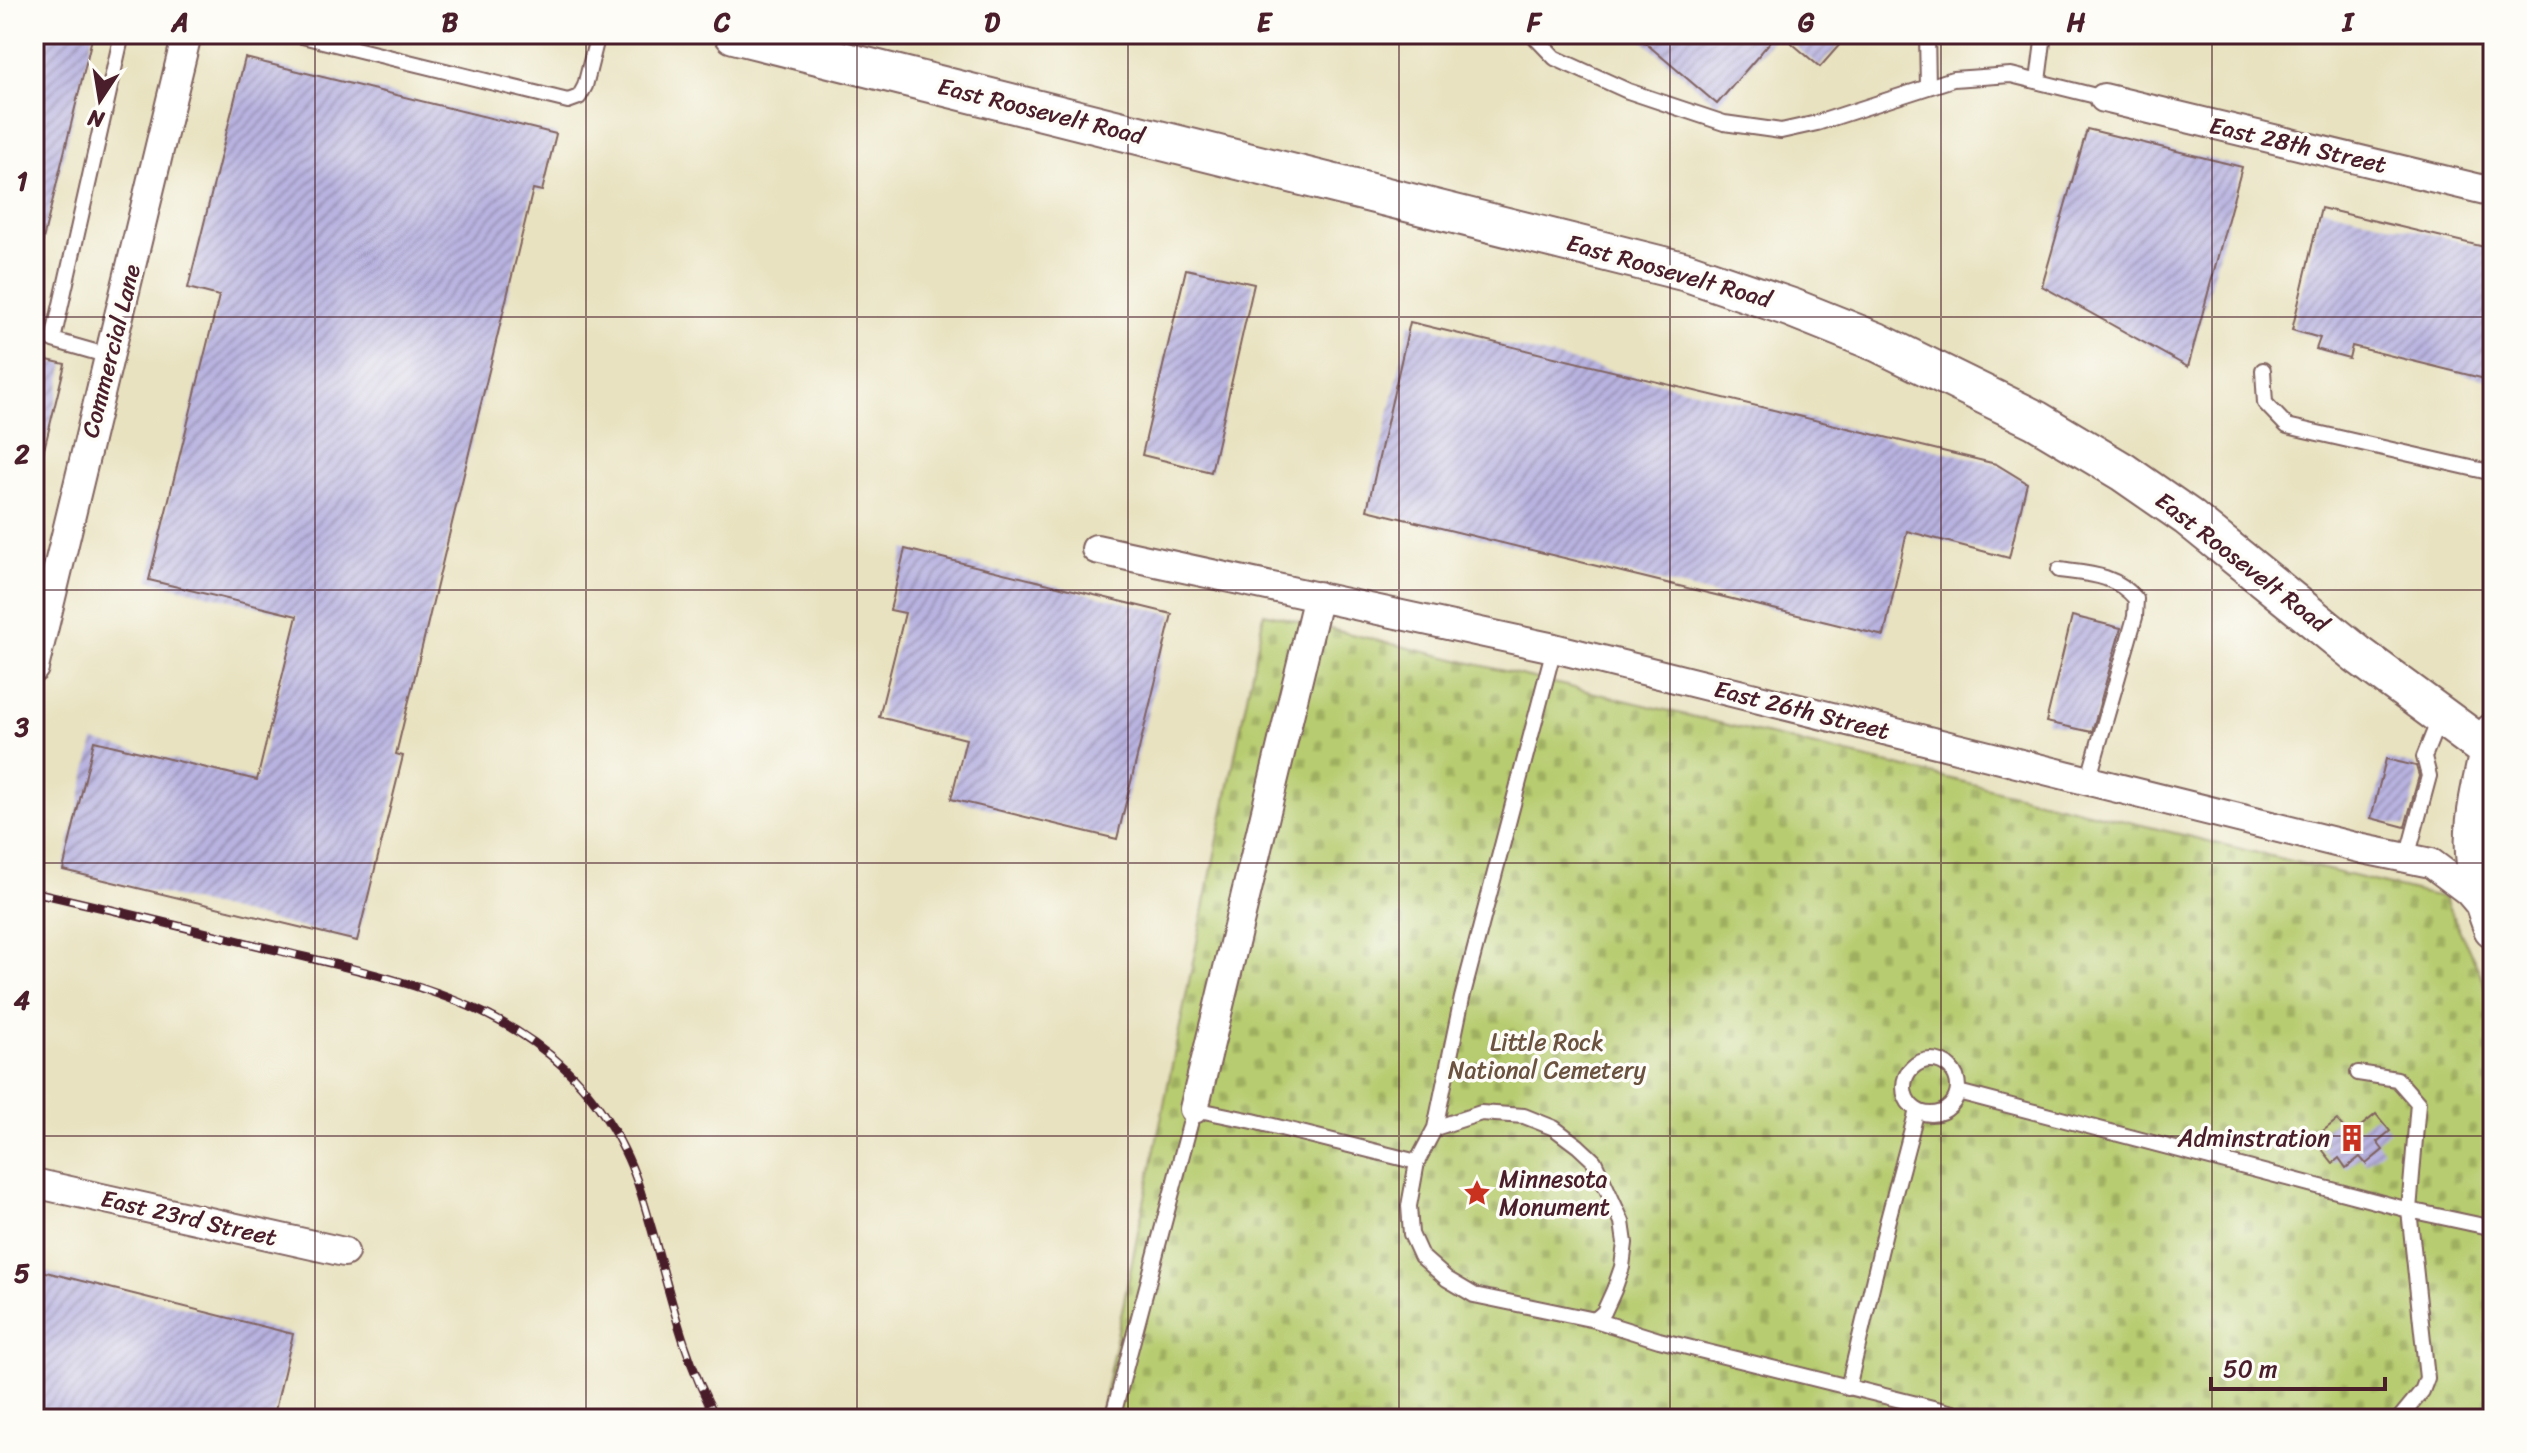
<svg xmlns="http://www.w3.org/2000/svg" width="2527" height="1453" viewBox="0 0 2527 1453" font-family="Sriracha,sans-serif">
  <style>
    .cemetery { fill: url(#cemetery-stones); stroke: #80764e; stroke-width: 2 }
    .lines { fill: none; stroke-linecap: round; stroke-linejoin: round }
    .stream { stroke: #6babde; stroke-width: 7 }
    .building { fill: url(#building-hatch) }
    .lane-casing { stroke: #81635f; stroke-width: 18 }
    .street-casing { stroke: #81635f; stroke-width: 32 }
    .secondary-casing { stroke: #81635f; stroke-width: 42 }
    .lane { stroke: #fff; stroke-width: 14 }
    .street { stroke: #fff; stroke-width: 28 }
    .secondary { stroke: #fff; stroke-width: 38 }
    .rail-casing { stroke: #4a1f2b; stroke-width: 9 }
    .rail { stroke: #fdfcf7; stroke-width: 6; stroke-dasharray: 18; stroke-linecap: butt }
    .grid { fill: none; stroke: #4a1f2b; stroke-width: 2; stroke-opacity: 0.55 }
    .labels { text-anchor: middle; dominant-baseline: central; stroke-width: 7; stroke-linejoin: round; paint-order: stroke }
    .street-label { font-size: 24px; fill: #4a1f2b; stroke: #fdfcf7 }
    .park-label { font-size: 24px; fill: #6b5340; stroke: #fdfcf7 }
    .poi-label { font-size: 24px; fill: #4a1f2b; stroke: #fdfcf7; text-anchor: end }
    .neatline { fill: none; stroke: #4a1f2b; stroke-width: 3 }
    .grid-label { font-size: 26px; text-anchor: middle; font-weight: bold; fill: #4a1f2b }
  </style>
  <defs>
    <pattern id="cemetery-stones" width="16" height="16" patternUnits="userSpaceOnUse" patternTransform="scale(2)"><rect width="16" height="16" fill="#b7cc70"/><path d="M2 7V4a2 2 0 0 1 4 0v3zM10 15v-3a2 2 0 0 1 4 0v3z" fill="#9faf61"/></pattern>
    <pattern id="building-hatch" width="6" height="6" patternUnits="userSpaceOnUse" patternTransform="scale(2)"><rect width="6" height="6" fill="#b8b3e0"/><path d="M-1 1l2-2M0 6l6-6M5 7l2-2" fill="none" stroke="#9891b6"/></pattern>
  </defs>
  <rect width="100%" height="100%" fill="#fdfcf7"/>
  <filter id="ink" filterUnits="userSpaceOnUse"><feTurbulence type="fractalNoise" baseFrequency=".0125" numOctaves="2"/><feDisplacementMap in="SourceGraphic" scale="16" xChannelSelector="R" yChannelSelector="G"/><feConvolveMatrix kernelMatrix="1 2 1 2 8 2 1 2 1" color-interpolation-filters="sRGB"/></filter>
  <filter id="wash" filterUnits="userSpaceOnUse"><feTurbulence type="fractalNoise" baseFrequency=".006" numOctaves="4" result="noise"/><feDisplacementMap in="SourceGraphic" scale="32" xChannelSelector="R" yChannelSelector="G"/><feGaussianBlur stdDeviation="1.8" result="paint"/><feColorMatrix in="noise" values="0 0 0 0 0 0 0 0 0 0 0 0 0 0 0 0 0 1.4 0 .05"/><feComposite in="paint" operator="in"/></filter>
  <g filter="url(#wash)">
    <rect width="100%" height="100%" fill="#e8e2c0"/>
    <path class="cemetery" d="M1264,613L2444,898L2493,1000V1419H1100Z"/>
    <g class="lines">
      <path class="stream" d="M2475,1419L2493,1404"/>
    </g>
    <g id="blocks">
      <path class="building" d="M34,34H93L41,248L34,247Z
        M1635,34H1777L1717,104Z
        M1781,34H1849L1820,67Z
        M245,58L556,134L542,191L533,189L396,754L403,756L357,941L63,870L94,741L257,780L297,616L149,580L219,296L188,288Z
        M2087,129L2242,167L2188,367L2042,286Z
        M2321,208L2493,249V381L2352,346L2349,358L2316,349L2320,338L2292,330Z
        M1186,269L1254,284L1211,472L1142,455Z
        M1410,322L1996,464L2027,483L2009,558L1907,531L1884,636L1367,510Z
        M34,357L65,364L41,462L34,461Z
        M905,549L1172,614L1117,839L951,799L966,739L879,717L905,613L890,610Z
        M2072,616L2121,628L2092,732L2046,722Z
        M2386,759L2416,766L2419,776L2405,827L2371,818Z
        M2376,1114L2390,1131L2377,1142L2383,1150L2366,1164L2360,1157L2346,1168L2339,1158L2333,1163L2321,1148L2327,1143L2319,1134L2337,1120L2350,1135Z
        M34,1269L293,1334L273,1419H34Z"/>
    </g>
  </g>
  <g filter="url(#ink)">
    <use href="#blocks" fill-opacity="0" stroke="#81635f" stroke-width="2"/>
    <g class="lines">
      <g class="lane-casing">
        <path id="lane" d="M294,34L568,101L579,97L585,86L598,34
          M1532,34L1555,58L1628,91L1724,123L1781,131L1817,123L1953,79L2011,75L2104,98
          M1927,34L1928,87
          M2038,81L2044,34
          M109,356L53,340L122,34
          M2263,370L2265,403L2287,426L2493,473
          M2059,570C2089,574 2115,574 2136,599L2135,617L2088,781
          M2407,858L2429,776L2424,757L2440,717
          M1904 1087a27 27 0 1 1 54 0a27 27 0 1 1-54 0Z
          M2358,1073L2397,1079L2418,1103L2409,1210L2427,1378L2422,1391L2399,1419
          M1958,1092L2409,1210L2493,1228
          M1435,1128L1462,998L1554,648
          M1595,1320L1604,1312L1614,1290L1622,1267L1625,1243L1622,1222L1594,1161L1578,1146L1554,1128L1524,1116L1481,1113L1435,1128L1417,1162L1409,1206L1411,1234L1421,1256L1447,1279L1474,1295L1595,1320L1659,1340L1977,1419
          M1848,1388L1887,1223L1917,1110
          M1112,1419L1194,1109L1253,1121L1417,1162"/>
      </g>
      <g class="street-casing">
        <path id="street" d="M2104,98L2493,192
          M1096,549L1554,648L2363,849L2431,863L2468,891L2485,911
          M34,668L187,34
          M1194,1109L1318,596
          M34,1183L344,1252"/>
      </g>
      <g class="secondary-casing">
        <path id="secondary" d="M734,34L1687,272L1792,308L1877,342L2036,420L2123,472L2188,517L2357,654L2493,754
          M2493,733C2476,812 2462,849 2493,928"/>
      </g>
      <use href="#lane" class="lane"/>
      <use href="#street" class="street"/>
      <use href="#secondary" class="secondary"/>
      <g class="rail-casing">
        <path id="rail" d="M34,892C115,910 195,930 276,950C415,984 555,1008 624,1150C637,1176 644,1203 652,1230C670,1294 684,1360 717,1419"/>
      </g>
      <use href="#rail" class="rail"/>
    </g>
  </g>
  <path class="grid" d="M315,34V1419M586,34V1419M857,34V1419M1128,34V1419M1399,34V1419M1670,34V1419M1941,34V1419M2212,34V1419M34,317H2493M34,590H2493M34,863H2493M34,1136H2493"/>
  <defs>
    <g id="building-bare" transform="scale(2.16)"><path d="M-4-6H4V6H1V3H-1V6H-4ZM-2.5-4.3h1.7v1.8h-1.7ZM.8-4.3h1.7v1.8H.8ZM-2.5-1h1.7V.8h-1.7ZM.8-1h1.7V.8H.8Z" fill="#c8321e" stroke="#fdfcf7" stroke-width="2.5" paint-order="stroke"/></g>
    <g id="sight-bare" transform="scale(2.16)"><path d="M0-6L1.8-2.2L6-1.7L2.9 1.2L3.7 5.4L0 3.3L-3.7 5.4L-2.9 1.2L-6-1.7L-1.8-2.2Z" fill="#c8321e" stroke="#fdfcf7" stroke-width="2.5" paint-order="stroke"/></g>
  </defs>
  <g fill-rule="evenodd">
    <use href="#building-bare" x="2352" y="1138"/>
    <use href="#sight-bare" x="1477" y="1193"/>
  </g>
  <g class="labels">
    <g class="street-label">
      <text transform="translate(1041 111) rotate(14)">East Roosevelt Road</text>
      <text transform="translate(2298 145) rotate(13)">East 28th Street</text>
      <text transform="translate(1669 271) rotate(16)">East Roosevelt Road</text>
      <text transform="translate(111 351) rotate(-76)">Commercial Lane</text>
      <text transform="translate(2242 562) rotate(38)">East Roosevelt Road</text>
      <text transform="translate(1802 710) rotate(14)">East 26th Street</text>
      <text transform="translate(189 1218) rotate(13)">East 23rd Street</text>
    </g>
    <g class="park-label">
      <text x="1547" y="1042">Little Rock<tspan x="1547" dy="28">National Cemetery</tspan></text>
    </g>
    <g class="poi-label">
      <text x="2330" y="1138">Adminstration</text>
      <text x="1499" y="1179" text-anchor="start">Minnesota<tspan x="1499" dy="28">Monument</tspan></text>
    </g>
  </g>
  <rect width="2527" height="1453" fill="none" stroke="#fdfcf7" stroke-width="88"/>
  <g transform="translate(100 100) rotate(192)" stroke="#fdfcf7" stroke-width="6" paint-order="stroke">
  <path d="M0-6L14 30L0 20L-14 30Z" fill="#4a1f2b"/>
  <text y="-12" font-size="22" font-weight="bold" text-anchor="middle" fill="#4a1f2b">N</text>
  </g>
  <path d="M2211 1377v12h174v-12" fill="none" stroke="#4a1f2b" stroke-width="4"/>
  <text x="2223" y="1377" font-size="24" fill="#4a1f2b" stroke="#fdfcf7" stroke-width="6" paint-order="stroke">50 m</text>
  <rect x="44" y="44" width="2439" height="1365" class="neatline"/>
  <g class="grid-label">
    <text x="180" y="31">A</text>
    <text x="450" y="31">B</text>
    <text x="722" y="31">C</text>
    <text x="992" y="31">D</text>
    <text x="1264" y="31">E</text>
    <text x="1534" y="31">F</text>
    <text x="1806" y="31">G</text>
    <text x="2076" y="31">H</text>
    <text x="2348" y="31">I</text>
    <text x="22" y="190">1</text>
    <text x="22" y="463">2</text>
    <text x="22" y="736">3</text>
    <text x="22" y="1009">4</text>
    <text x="22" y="1282">5</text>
  </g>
</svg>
